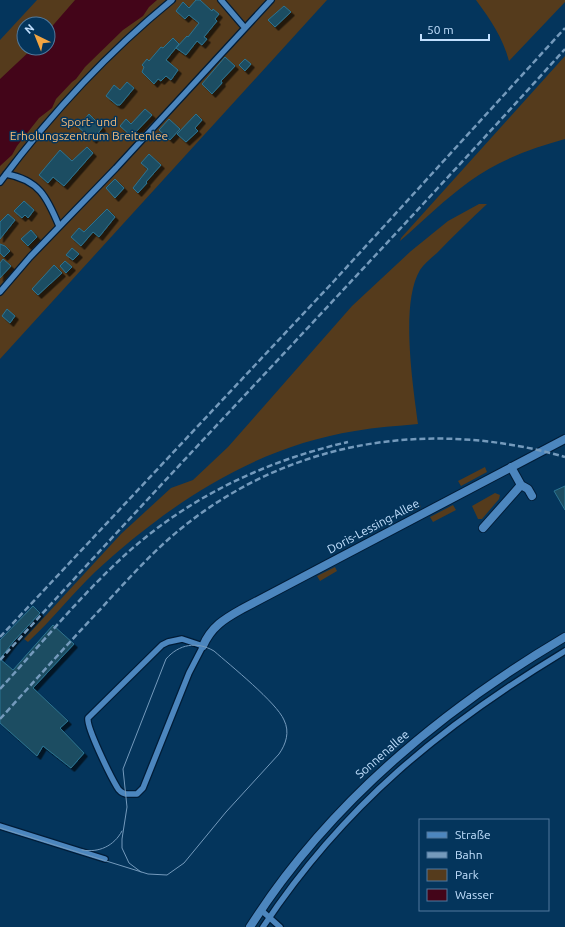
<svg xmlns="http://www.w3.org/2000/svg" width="565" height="927" viewBox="0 0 565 927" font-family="Ubuntu,sans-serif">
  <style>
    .green { fill: #553b1c; fill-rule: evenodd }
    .water { fill: #430519 }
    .building { fill: #1f4e62; stroke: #2b7391; filter: url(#shadow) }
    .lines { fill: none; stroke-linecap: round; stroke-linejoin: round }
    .service-casing { stroke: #001c37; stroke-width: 8 }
    .minor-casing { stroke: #001c37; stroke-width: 10 }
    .tertiary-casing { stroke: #001c37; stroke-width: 10 }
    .service { stroke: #4c86be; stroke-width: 5.5 }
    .minor { stroke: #4c86be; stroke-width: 8 }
    .tertiary { stroke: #4c86be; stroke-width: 8 }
    .tram { stroke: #749abc; stroke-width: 1 }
    .rail { stroke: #749abc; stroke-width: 2.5; stroke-dasharray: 6 3; stroke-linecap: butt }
    .labels { text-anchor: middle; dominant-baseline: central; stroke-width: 3; stroke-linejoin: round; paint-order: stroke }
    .park-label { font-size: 12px; fill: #f6ba76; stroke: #04355c }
    .street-label { font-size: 12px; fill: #c2e0fe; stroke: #04355c }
  </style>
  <defs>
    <filter id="shadow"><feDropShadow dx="3.5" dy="3.5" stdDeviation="0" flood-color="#0009"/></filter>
  </defs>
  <rect width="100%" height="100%" fill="#04355c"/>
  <path class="green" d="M37,0H327L0,359V40ZM24,24H48V48H24Z
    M476,0H565V2L509,61C503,38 490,19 476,0Z
    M565,56V139C532,148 497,161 470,181C445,199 423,221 400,241L401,238Z
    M479,204H487C470,220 453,236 437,253C431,258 424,264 420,270C400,303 413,386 418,424C397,426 376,427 355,431C254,447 169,504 95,572C72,594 52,620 28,642L24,639L121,534L171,488L193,480L228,447L352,306L411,251L448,221Z
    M485,467L487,472L461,486L458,481Z
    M495,493L500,495L499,499L482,519H478L472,506Z
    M419,502L421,507L404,515L401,511Z
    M453,505L456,510L433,522L430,517Z
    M335,567L337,571L320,581L317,576Z"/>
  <path class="water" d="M75,0H157L149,7L143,16L123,30L85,67L76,79L72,82L56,99L52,108L39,118L17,146L12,155L0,166V79L33,48H48V31Z"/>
  <path class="building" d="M196,0H200L212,11L213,9L219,14L215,19L217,21L204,37L207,39L202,45L197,41L186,55L176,48L187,36L188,37L199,23L189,15L185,19L176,11L183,2L189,8Z
    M284,6L291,12L275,27L268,20Z
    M173,38L179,44L166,60L178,70L171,80L166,76L161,81L158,79L154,84L142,72L144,67L142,65L147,59L149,61L161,47L163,48Z
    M225,57L235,66L221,81L222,83L212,94L202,84Z
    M245,59L251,64L245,71L239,65Z
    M127,82L134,88L120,105H117L106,96L114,85L120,90Z
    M145,109L152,115L134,134L130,135L120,126L126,119L131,124Z
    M89,114L101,126L102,128L93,140L78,127Z
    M196,114L202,120L195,128L198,131L186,142L177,134Z
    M169,119L180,129L170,140L159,130Z
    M87,147L93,153L64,186L53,177L48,183L39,175L60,150L72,161Z
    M149,154L161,165L146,182L147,183L138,193L133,188L148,169L141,163Z
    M115,179L124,188L115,198L106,188Z
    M24,201L34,210L28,218L25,215L22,218L14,211Z
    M107,209L115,217L99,237L93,232L81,246L71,237L79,228L84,232Z
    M8,214L15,220L0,239V222Z
    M31,230L37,237L28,246L21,239Z
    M0,244L5,246L10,251L4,257L0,253Z
    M72,248L79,254L73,260L66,255Z
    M3,259L11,266L0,278V263Z
    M65,261L72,267L66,273L60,266Z
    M54,265L62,273L38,295L32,289Z
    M7,309L15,316L10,323L2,316Z
    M565,486V510L554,491Z
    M33,606L40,613L13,642L0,659L13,670L53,625L74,644L33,688L68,721L60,728L84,753L71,768L43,746L37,756L0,723V640Z"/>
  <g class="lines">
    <g class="service-casing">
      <path id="service" d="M221,0L245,28
        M6,174C39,180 47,197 59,226
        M0,182C50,115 107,53 172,0
        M0,292L30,257L116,168L271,0
        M182,639L203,646L189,673L143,788L137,794H126C122,793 119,791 117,787C111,777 86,727 88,718L162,645L168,642Z
        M0,826L105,859
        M261,910L280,927
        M263,927C344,805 441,726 565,651"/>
    </g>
    <g class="minor-casing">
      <path id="minor" d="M511,467L521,485L528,489L532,496
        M483,528L521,485
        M203,646C211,627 224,619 242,609L565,439"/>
    </g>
    <g class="tertiary-casing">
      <path id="tertiary" d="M250,927C328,804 440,711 565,637"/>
    </g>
    <use href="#service" class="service"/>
    <use href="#minor" class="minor"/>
    <use href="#tertiary" class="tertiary"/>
    <path class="tram" d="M0,828L148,874L167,875L184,863L226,812L279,754C286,744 290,732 284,720C277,703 230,665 214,651C197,641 179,644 166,659L123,769L127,807L122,839V848L129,863L141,872
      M82,850C99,853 114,846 122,831"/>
    <path class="rail" d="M0,637L334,281L565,28
      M0,660C186,455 379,255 565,49
      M0,689C41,644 81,595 126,554C189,497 265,461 348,442
      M0,719C32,684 63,649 95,615C122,586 148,556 178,531C288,440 430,418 565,457"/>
  </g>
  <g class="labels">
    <g class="park-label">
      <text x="89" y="121">Sport- und<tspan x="89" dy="14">Erholungszentrum Breitenlee</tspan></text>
    </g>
    <g class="street-label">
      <text transform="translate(373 526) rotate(-28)">Doris-Lessing-Allee</text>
      <text transform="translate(382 754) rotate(-41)">Sonnenallee</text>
    </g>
  </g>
  <rect x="419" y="819" width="130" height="92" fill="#04355c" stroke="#50799d"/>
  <rect x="427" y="832" width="20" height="6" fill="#4c86be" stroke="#50799d"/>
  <text x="455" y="839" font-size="12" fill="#c2e0fe">Straße</text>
  <rect x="427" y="852" width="20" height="6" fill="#749abc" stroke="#50799d"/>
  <text x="455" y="859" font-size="12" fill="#c2e0fe">Bahn</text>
  <rect x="427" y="869" width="20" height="12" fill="#553b1c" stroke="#50799d"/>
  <text x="455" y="879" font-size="12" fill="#c2e0fe">Park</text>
  <rect x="427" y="889" width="20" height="12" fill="#430519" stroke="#50799d"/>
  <text x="455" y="899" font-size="12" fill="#c2e0fe">Wasser</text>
  <g transform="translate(36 36) rotate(317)"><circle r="19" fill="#04355c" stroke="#50799d"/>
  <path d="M0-3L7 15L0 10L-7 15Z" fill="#f2a541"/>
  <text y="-6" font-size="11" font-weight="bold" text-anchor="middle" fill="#c2e0fe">N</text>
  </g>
  <path d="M421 34v6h68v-6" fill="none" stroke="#c2e0fe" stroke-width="2"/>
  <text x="427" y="34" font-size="12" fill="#c2e0fe" stroke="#04355c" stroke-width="3" paint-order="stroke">50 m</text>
</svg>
